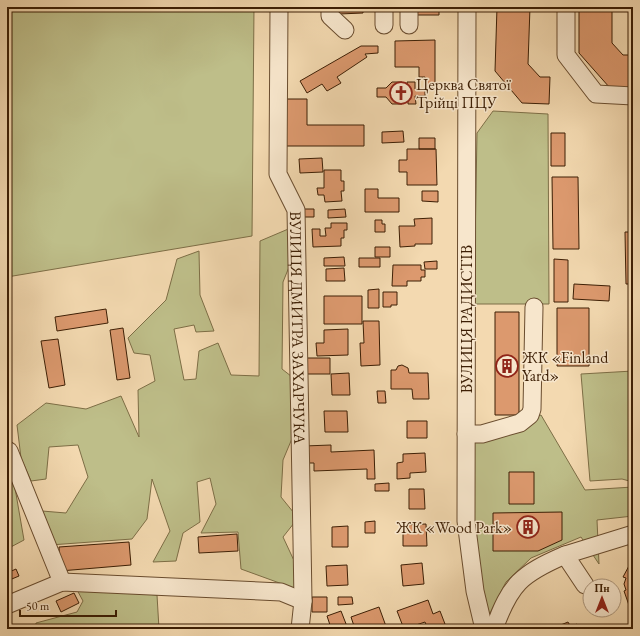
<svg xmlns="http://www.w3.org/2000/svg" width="640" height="636" viewBox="0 0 640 636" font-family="'EB Garamond',serif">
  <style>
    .green { fill: #bebe89; stroke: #7d6e46 }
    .building { fill: #dc996e; stroke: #3c1e04 }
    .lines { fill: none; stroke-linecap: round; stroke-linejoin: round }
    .minor-casing { stroke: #6a4d2f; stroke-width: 19 }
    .minor { stroke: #f7e6cc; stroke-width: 17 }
    .labels { text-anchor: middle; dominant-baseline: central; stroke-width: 3; stroke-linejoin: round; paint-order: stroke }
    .poi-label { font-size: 16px; fill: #3c1e04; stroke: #f7e6cc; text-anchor: start }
    .street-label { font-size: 16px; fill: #3c1e04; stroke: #f7e6cc }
  </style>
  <rect width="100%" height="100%" fill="#f3d9b0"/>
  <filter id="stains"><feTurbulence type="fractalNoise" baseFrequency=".005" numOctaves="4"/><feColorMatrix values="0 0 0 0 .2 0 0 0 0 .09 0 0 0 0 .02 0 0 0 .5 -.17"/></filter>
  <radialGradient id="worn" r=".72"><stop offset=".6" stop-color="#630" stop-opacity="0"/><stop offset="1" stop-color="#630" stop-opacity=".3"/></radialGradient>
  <path class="green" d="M7,7H254L252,236L7,277Z
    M493,111L548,114L549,304H474L477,133Z
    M293,227V257L283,282L282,369L296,380V429L283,460L281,497L298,518L283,537L297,567L296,589L241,569L238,532L201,533L216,504L210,478L197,482L200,522L183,533L176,561L153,562L170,531L152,479L147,519L132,539L50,545L42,511L66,513L88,477L78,445L49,447L46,479L31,481L21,458L17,425L46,403L86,409L121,396L139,437L138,390L155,381L150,355L134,353L128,338L166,300L177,259L199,251L200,295L214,331L196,332L194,325L174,329L184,380L196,379L199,351L218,343L231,375L259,376L260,241Z
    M633,371V482L622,479L590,481L581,374Z
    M541,415L585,490L633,487V516L597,520L599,564L581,537L531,558L506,582L489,615L476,561L471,440Z
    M7,442L24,540L7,549Z
    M76,588L157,595L159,629H35L36,623L77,612L83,601Z"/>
  <path class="building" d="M339,7H363V13L339,14Z
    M416,7H439V15H416Z
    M497,7H530L528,64L540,77H550L549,104L522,103L495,71Z
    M579,7H612V43L623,55H632V88H610L579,53Z
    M435,40V87L425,88V77H419V67H395V41Z
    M361,46H378V53L365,54L367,57L337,77L341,83L327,91L322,84L307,93L300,81Z
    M392,82H402L408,89L407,82H415V89H425V96H415L416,104H408V97L402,104H392L386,97H377V88H386Z
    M286,99H307V125H364V146H286Z
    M403,131L404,142L382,143V132Z
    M551,133H565V166H551Z
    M419,138H435V149H419Z
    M407,149H436L437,185H407V172H399V160H407Z
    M322,158L323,172L300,173L299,159Z
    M324,170H341V181H344V191H341L342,201L325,202L324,195H318L317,188H324Z
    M552,177H578L579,249H553Z
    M365,189H378V198H399V212H365Z
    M422,191H438V202L422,201Z
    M302,209H314V217H302Z
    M345,209L346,217L328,218V210Z
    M432,218V244H415V246L400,247L399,226H415L414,219Z
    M375,220H382V224H385V232H375Z
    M331,223H347V230H344V238H341V246L313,247L312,229H320V236H326L325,228H331Z
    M625,232H633V284H626Z
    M375,247H390V257H375Z
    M344,257L345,266H324V258Z
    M359,258H380V267H359Z
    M554,259L568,260V302H554Z
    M437,261V269H425L424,262Z
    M393,265H421V270H425V277H421V281H407V286H392Z
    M344,268L345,281H326V269Z
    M574,284L610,286L609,301L573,299Z
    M379,289V308H368V290Z
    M383,292H397V305H391V307H383Z
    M324,296H362V324H324Z
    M557,308H589V366H557Z
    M106,309L108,323L57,331L55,317Z
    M495,312H519V415H495Z
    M363,321H379L380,365L361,366L360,343H364Z
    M123,328L130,378L117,380L110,330Z
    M348,329V355L317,356L316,343H324V330Z
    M58,339L65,385L49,388L41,341Z
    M305,358H330V374H306Z
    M402,365L408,368L409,373H428L429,399H413L412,389H391V370H396L398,366Z
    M349,373L350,395H332L331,374Z
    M377,391H385L386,403H378Z
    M324,411H347L348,432H325Z
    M407,421H427V438H407Z
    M331,445V452L374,450L375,479H367V469L314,471V463H305L304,446Z
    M425,453L426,472L410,473V478L397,479V463L403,462V454Z
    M509,472H534V504H509Z
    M389,483V491H375V484Z
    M409,489H424L425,509H409Z
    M562,512V540L538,551H493V513Z
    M375,521V533H365V522Z
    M426,524L427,546H403V525Z
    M348,526V547H332V527Z
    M237,534L238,551L199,553L198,537Z
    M129,542L131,565L60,571L59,547Z
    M422,563L424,584L403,586L401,565Z
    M630,564L633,565V610L631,611L624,591L626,590L624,584L626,578L623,577Z
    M347,565L348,585L327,586L326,566Z
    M16,569L19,576L7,581V573Z
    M74,593L79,603L61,612L56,601Z
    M312,597H327V612H312Z
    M338,597H352L353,604L338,605Z
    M428,600L433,614L440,611L445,624L433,629H428L425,622L404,629L397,611Z
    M379,607L387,629H355L351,617Z
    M341,611L348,629H326L325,626L330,625L327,616Z
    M568,622L572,629H551Z
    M576,624L583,628L582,629H573Z"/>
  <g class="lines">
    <g class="minor-casing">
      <g id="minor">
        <path id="s1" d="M279,7L278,174L296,210L302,541L303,601L300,629"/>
        <path d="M330,7V16L345,30"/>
        <path d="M467,7L466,521L475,591L484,629"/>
        <path d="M566,7V55L596,94L633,96"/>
        <path d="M384,25V7"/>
        <path d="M409,25V7"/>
        <path d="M466,434H482L520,423L530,415L532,409L534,307"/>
        <path d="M9,451L62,582"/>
        <path d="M565,555L633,534"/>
        <path d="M7,605L62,582L281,592L303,601"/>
        <path d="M494,629C510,584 521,574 565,555L585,585"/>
      </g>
    </g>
    <use href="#minor" class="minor"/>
  </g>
  <defs>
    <g id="church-ring" transform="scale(1.15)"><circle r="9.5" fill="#f7e6cc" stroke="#8f2418" stroke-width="1.5"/><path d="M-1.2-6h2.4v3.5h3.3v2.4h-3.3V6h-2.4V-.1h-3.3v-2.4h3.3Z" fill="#8f2418"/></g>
    <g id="building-ring" transform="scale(1.15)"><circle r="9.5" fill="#f7e6cc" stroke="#8f2418" stroke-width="1.5"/><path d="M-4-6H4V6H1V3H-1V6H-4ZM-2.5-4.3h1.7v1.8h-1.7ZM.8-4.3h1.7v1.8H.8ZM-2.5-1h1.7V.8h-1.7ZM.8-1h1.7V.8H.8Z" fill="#8f2418"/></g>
  </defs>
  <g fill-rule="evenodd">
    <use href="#church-ring" x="401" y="93"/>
    <use href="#building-ring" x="507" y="366"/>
    <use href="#building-ring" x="528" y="527"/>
  </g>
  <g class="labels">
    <g class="poi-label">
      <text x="416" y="84">Церква Святої<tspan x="416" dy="18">Трійці ПЦУ</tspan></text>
      <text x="522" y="357">ЖК «Finland<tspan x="522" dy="18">Yard»</tspan></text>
      <text x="512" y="527" text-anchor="end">ЖК «Wood Park»</text>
    </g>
    <g class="street-label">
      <text transform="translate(466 319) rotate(-90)">ВУЛИЦЯ РАДИСТІВ</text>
      <text stroke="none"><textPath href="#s1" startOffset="325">ВУЛИЦЯ ДМИТРА ЗАХАРЧУКА</textPath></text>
    </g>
  </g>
  <rect width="640" height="636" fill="none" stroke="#f3d9b0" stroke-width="24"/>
  <rect x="8" y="8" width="624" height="620" fill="none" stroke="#3c1e04" stroke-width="2"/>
  <rect x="12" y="12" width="616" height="612" fill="none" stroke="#3c1e04"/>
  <g transform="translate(602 598)"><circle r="19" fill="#f7e6cc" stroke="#ac967c"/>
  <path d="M0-3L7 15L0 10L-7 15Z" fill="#8f2418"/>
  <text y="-6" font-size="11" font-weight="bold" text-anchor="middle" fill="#3c1e04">Пн</text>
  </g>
  <path d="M20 610v6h96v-6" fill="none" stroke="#3c1e04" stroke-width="2"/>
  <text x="26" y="610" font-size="12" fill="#3c1e04" stroke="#f7e6cc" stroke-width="3" paint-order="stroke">50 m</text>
  <rect width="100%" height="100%" filter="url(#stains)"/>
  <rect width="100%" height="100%" fill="url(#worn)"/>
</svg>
